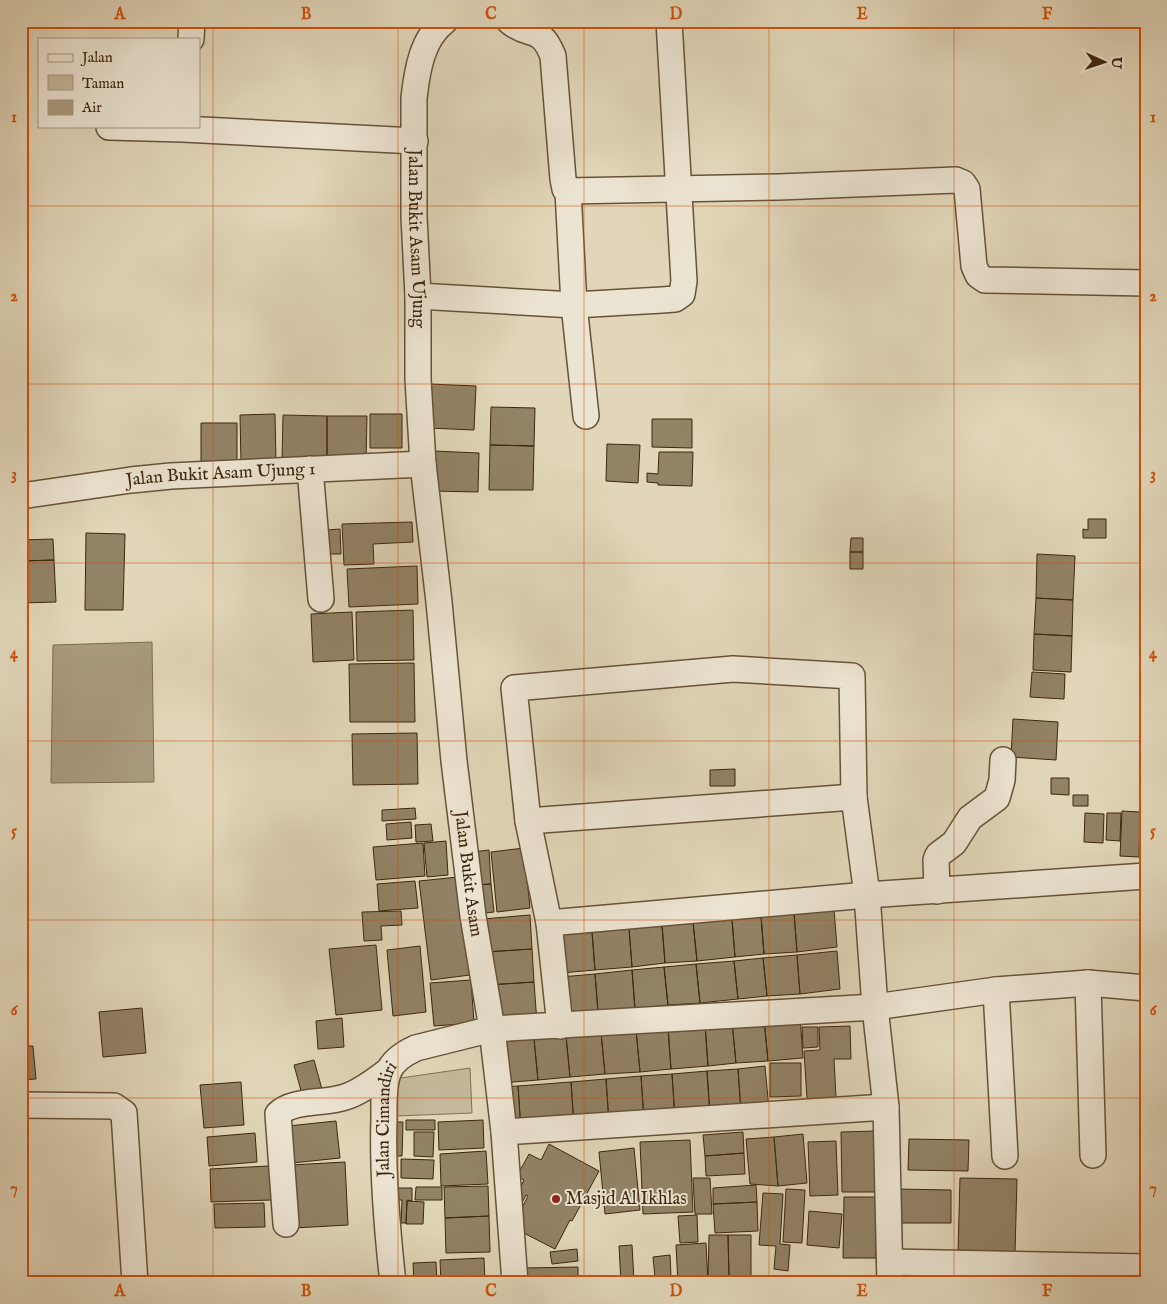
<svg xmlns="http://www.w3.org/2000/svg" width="1167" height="1304" viewBox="0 0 1167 1304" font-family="'IM FELL English',serif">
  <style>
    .green { fill: #c5b89c; stroke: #817054 }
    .water { fill: #a99a7f; stroke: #7e6c51 }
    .building { fill: #928266; stroke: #3d270d }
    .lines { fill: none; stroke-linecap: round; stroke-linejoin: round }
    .minor-casing { stroke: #665338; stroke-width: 28 }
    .minor { stroke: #ece4d2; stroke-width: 25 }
    .grid { fill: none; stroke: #ce520c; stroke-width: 1; stroke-opacity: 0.55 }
    .poi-dot { fill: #8f2418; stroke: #ece4d2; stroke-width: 2 }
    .labels { text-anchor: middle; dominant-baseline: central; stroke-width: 4; stroke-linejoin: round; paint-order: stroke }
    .street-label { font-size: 18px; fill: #3d270d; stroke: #ece4d2 }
    .poi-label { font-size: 18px; fill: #3d270d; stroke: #ece4d2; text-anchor: start }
    .neatline { fill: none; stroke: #ce520c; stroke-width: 2 }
    .grid-label { font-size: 16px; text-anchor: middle; font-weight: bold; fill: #ce520c }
  </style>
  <rect width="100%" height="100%" fill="#e1d6b9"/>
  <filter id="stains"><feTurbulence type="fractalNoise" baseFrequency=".004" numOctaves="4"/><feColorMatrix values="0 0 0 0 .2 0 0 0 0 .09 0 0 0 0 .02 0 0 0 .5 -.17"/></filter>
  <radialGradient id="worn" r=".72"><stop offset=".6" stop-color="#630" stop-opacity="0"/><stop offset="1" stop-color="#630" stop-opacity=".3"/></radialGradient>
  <path class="green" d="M470,1068L472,1113L396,1116L394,1079Z"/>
  <path class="water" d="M152,642L154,782L51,783L53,645Z"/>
  <path class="building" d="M430,384L476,386L474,430L428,428Z
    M491,407L535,408L534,446L490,445Z
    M275,414L276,462H241L240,415Z
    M370,414H402V448H370Z
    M283,415L327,416V461H282Z
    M327,416H367L366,462L327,461Z
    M652,419H692V448L652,447Z
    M201,423H237V469L201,470Z
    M607,444L640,445L638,483L606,481Z
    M490,445L534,446L533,490H489Z
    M433,451L479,453L478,492L432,491Z
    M659,452H693L692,486L658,485V483L647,482V473L658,474Z
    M1088,519H1106V538H1083V529L1088,530Z
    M412,522L413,542L373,544L374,564L344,565L342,524Z
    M340,529L341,554H329L327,530Z
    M86,533L125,534L123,610H85Z
    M851,538H863V552H850Z
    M53,539L54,560L21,561V540Z
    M850,552H863V569H850Z
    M1037,554L1075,556L1073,600L1036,598Z
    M54,560L56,602L21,603V561Z
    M417,566L418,604L349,607L347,569Z
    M1036,598L1073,600L1072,636L1034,634Z
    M413,610L414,660L357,661L356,612Z
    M352,612L354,660L313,662L311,614Z
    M1034,634L1072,636L1071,672L1033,670Z
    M414,663L415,722H350L349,664Z
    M1032,672L1065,674L1064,699L1030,697Z
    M1013,719L1058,722L1056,760L1011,757Z
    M417,733L418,784L353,785L352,734Z
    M735,769V786H710V770Z
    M1051,778H1069V795L1051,794Z
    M1073,795H1088V806H1073Z
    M415,808L416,819L382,821V810Z
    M1122,811L1140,812L1139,857L1120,856Z
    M1085,813L1104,814L1103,843L1084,842Z
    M1107,813H1121L1120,841L1106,840Z
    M411,822L412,838L387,840L386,824Z
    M431,824L433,841L416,842L415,825Z
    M446,841L448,875L427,877L424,843Z
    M423,843L425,876L376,880L373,847Z
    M524,848L530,908L497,912L491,852Z
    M489,850L491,884L475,885L472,852Z
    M458,877L470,975L431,980L419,881Z
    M415,881L418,908L379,911L377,884Z
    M491,884L494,912L478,914L475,885Z
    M834,909L837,947L797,952L794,913Z
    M401,911L402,925L381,926L382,940L364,941L362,912Z
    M794,913L797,952L764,954L761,916Z
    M530,915L532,949L486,952L483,919Z
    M761,916L764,954L735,957L732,919Z
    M732,919L735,957L697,961L693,922Z
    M693,922L697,961L665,963L662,925Z
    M662,925L665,963L632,967L629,928Z
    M629,928L632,967L595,970L592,932Z
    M592,932L595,970L561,973L558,935Z
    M376,945L382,1010L336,1015L329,949Z
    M420,946L426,1012L393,1016L387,950Z
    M532,949L534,982L488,985L486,952Z
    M837,951L840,989L800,994L797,955Z
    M797,955L800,994L767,996L763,958Z
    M763,958L767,996L738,999L734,961Z
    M734,961L738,999L700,1003L696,964Z
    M696,964L700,1003L668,1005L664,967Z
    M664,967L668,1005L635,1009L632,970Z
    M632,970L635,1009L598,1012L595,974Z
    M595,974L598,1012L564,1015L561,977Z
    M471,980L474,1023L434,1026L430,983Z
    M534,982L537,1023L491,1027L488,985Z
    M142,1008L146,1053L103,1057L99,1012Z
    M800,1016L803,1058L768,1061L764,1019Z
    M342,1018L344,1047L318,1049L316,1021Z
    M764,1019L768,1061L736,1063L732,1022Z
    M732,1022L736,1063L708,1066L705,1024Z
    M705,1024L708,1066L671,1069L668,1028Z
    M850,1026L851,1059H834L836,1098L807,1099L804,1051L820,1050L819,1027Z
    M802,1027H818V1047L803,1048Z
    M668,1028L671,1069L640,1072L636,1030Z
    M636,1030L640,1072L605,1074L601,1033Z
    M601,1033L605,1074L570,1077L566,1036Z
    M566,1036L570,1077L538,1080L534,1039Z
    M534,1039L538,1080L501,1083L498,1042Z
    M21,1046H33L36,1079L21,1080Z
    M314,1060L323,1093L303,1098L294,1065Z
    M770,1063H801V1096L770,1097Z
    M765,1066L769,1110L741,1112L738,1069Z
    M738,1069L741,1112L710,1115L707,1071Z
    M707,1071L710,1115L675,1118L672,1074Z
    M672,1074L675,1118L644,1120L641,1076Z
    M641,1076L644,1120L609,1123L606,1079Z
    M606,1079L609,1123L574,1126L571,1082Z
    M241,1082L244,1125L204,1128L200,1085Z
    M571,1082L574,1126L521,1130L518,1086Z
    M518,1086L521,1130L505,1131L502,1087Z
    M406,1120H435V1130H406Z
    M483,1120L484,1148L439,1150L438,1122Z
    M336,1121L340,1158L292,1163L288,1126Z
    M393,1122H403L402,1156H392Z
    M875,1131L876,1192H842L841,1132Z
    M414,1132H434L433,1157L414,1156Z
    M743,1132L744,1153L705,1156L703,1135Z
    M255,1133L257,1162L209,1166L207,1137Z
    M803,1134L807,1183L778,1186L774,1137Z
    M774,1137L778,1186L750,1184L746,1139Z
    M909,1139L969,1140L968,1171L908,1170Z
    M690,1140L693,1212L643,1214L640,1142Z
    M836,1141L838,1195L810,1196L808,1142Z
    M549,1144L599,1171L572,1221L570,1220L555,1249L512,1227L528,1196L526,1195L523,1201L516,1197L524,1180L517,1176L529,1154L541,1160Z
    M634,1148L640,1210L605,1214L599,1152Z
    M486,1151L488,1184L441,1186L440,1154Z
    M744,1153L745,1174L706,1176L705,1156Z
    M401,1159L434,1160L433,1179L401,1178Z
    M345,1162L348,1225L294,1228L290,1165Z
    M269,1166L271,1200L211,1202L210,1169Z
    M693,1178H710L712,1214H695Z
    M960,1178L1017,1179L1015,1253L958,1252Z
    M756,1185L757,1202L713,1204V1188Z
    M488,1186L489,1216L445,1218L444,1187Z
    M416,1187H442V1200H415Z
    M394,1188H412V1201L407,1200L406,1223H401L402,1200H394Z
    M786,1189L805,1190L802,1243L783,1242Z
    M895,1189L951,1190V1223H895Z
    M763,1193L783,1194L780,1244L790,1245L788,1271L774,1269L776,1246L759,1245Z
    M844,1197H877L876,1258H843Z
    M407,1201L424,1202L423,1224H406Z
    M757,1202L758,1231L715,1233L713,1204Z
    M264,1203L265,1227L215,1228L214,1204Z
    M809,1211L842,1214L839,1248L807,1245Z
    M697,1215L698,1242L680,1243L678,1216Z
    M489,1216L490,1252L446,1253L445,1218Z
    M709,1235H728L729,1277H708Z
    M728,1235H751V1277H729Z
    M706,1243L708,1283H678L676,1245Z
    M632,1245L634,1280L674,1278L675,1283H621L619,1246Z
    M577,1249L578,1261L552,1264L550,1252Z
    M670,1255L671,1276L655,1277L653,1257Z
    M484,1258L485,1283H441L440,1260Z
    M436,1262L437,1283H414L413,1263Z
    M578,1267V1283H526L525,1268Z
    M905,1267L956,1268V1283H905Z
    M959,1271L993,1272L992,1283H959Z
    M758,1280H808V1283H758Z
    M813,1280L874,1282V1283H812Z"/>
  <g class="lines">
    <g class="minor-casing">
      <g id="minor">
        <path id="s1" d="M445,21C422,38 417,71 414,98V217L418,296V379L423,464L439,602L454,761L473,916L492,1029L504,1132L515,1283"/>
        <path d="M509,21C529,39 540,23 553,56L563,179L565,189L568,191L779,187L956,180L963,183L967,189L974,266L978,275L985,280L1146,283"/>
        <path d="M191,39L192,21"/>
        <path d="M109,127L183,129L415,141"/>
        <path d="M568,191L574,305L586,416"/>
        <path d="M418,296L574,305L662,300L675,299L682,294L684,281L669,21"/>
        <path d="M310,469L321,599"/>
        <path id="s2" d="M21,496L131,480L171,476L423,464"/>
        <path d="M528,821L854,797"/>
        <path d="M937,891L936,860L938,855L954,843L970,818L997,798L1002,780L1003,760"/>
        <path d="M549,923L867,895L1146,876"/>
        <path d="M1088,983L1093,1155"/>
        <path d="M996,990L1005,1156"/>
        <path d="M560,1026L549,923L528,821L514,688L733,669L852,676L854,797L867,895L875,1007L886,1107L890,1283"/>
        <path d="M21,1105L114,1106L124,1113L135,1283"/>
        <path d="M504,1132L886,1107"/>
        <path d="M286,1224L278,1114C293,1099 326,1104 345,1097C361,1092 374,1081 388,1071"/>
        <path d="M890,1262L1146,1267"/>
        <path id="s3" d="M393,1283C387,1229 382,1173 384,1118C384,1104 383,1087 388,1073C392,1061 405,1053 416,1048L492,1029L875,1007L996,990L1088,983L1146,988"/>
      </g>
    </g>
    <use href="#minor" class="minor"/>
  </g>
  <path class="grid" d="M213,21V1283M398,21V1283M584,21V1283M769,21V1283M954,21V1283M21,206H1146M21,384H1146M21,563H1146M21,741H1146M21,920H1146M21,1098H1146"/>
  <circle class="poi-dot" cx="556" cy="1199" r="5"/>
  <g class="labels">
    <g class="street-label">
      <text stroke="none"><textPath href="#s1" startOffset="226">Jalan Bukit Asam Ujung</textPath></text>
      <text stroke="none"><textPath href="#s2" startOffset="201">Jalan Bukit Asam Ujung 1</textPath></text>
      <text stroke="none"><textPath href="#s1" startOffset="864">Jalan Bukit Asam</textPath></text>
      <text stroke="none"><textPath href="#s3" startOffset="164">Jalan Cimandiri</textPath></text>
    </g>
    <g class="poi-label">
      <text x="566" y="1199">Masjid Al Ikhlas</text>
    </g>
  </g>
  <rect width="1167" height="1304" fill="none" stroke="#e1d6b9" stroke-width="55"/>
  <rect x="38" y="38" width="162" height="90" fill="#ece4d2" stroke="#a69883"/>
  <rect x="48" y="54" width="25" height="8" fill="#ece4d2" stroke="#a69883"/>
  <text x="82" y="62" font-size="15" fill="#3d270d">Jalan</text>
  <rect x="48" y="75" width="25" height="15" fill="#c5b89c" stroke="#a69883"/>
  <text x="82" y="88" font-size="15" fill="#3d270d">Taman</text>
  <rect x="48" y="100" width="25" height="15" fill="#a99a7f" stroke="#a69883"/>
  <text x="82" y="112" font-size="15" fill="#3d270d">Air</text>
  <g transform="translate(1104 62) rotate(93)" stroke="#ece4d2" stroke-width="4" paint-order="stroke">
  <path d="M0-4L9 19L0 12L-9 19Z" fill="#3d270d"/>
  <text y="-8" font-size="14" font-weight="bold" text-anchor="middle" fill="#3d270d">U</text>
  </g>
  <rect x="28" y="28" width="1112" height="1248" class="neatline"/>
  <g class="grid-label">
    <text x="120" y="19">A</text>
    <text x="306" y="19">B</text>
    <text x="491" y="19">C</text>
    <text x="676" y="19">D</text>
    <text x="862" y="19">E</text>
    <text x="1047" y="19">F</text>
    <text x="14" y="122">1</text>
    <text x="1153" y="122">1</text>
    <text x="14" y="301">2</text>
    <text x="1153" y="301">2</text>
    <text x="14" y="479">3</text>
    <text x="1153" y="479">3</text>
    <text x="14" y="658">4</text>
    <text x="1153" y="658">4</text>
    <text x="14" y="836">5</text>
    <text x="1153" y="836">5</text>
    <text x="14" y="1015">6</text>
    <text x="1153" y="1015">6</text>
    <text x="14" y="1193">7</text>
    <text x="1153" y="1193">7</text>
    <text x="120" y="1296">A</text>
    <text x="306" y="1296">B</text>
    <text x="491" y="1296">C</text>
    <text x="676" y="1296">D</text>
    <text x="862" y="1296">E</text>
    <text x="1047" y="1296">F</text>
  </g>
  <rect width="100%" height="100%" filter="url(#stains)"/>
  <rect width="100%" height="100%" fill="url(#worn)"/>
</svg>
